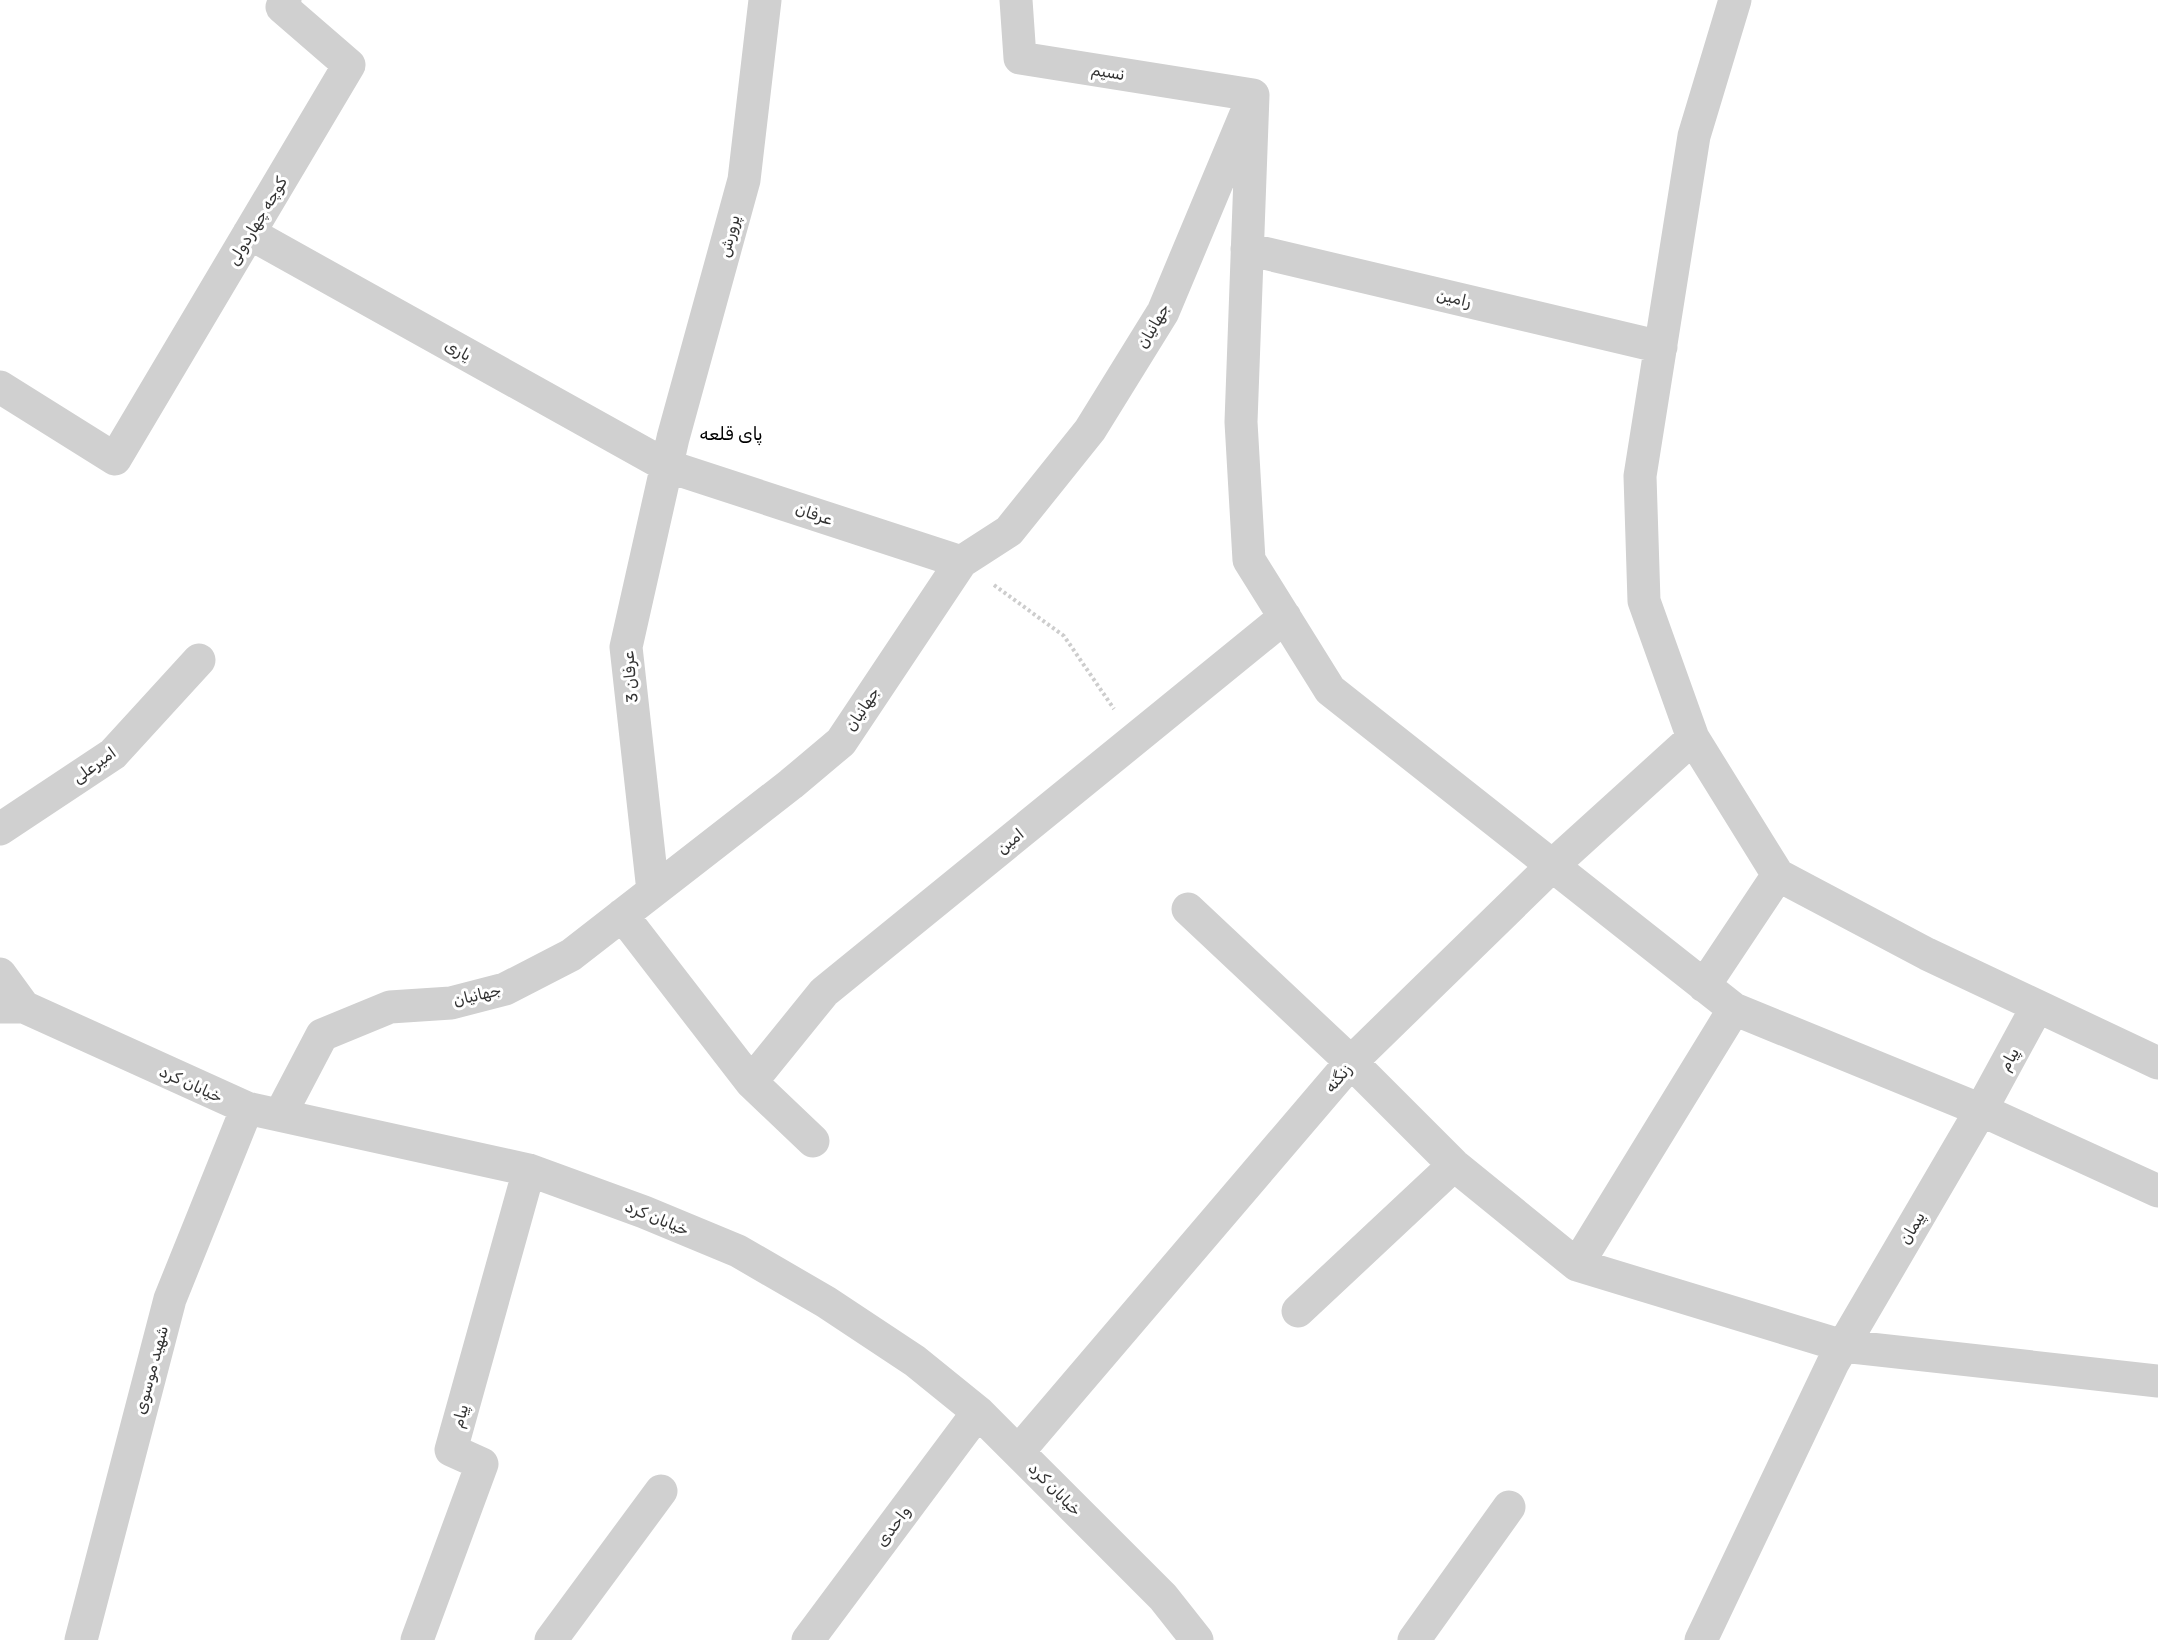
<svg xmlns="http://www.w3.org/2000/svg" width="2158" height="1640" viewBox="0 0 2158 1640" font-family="Rubik,'Noto Naskh Arabic',sans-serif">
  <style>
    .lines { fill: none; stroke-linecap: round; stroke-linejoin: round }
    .path { stroke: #cdcdcd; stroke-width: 4; stroke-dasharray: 3 3; stroke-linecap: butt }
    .minor { stroke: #d0d0d0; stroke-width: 33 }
    .labels { text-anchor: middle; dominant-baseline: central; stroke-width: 6; stroke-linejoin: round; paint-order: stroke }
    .street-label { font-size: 16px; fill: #333; stroke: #fff }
    .neighbourhood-label { font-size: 18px; fill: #000; stroke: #fff }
  </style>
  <rect width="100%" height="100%" fill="#fff"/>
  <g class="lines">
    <path class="path" d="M994,585L1064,636L1114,709"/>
    <path class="minor" d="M1016,0L1020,58L1253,95
      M1735,0L1694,136L1640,476L1644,601L1693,738L1778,875L1927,954L2158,1063
      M1253,95L1241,422L1249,560L1330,690L1734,1009L1981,1110L2158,1191
      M249,233L667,466L961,562
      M1247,249L1661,347
      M0,387L115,459L349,65L282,7L285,0
      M0,829L113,754L199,660
      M653,891L626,647L673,438L744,180L765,0
      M1188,909L1351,1062L1454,1165L1577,1265L1843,1346L2158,1381
      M622,915L751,1082L813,1141
      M0,974L24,1007
      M1704,986L1778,875
      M0,1007H24L247,1108L529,1170L644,1212L738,1251L826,1302L915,1361L978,1412L1163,1597L1197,1640
      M751,1082L824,992L1285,617
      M280,1115L322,1035L390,1007L451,1003L505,989L571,955L791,784L841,742L961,562L1009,531L1090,430L1163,312L1245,116
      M1577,1265L1734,1009
      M1298,1311L1454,1165
      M1018,1452L1351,1062L1553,865L1693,738
      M81,1640L170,1299L247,1108
      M417,1640L482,1464L451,1450L529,1170
      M551,1640L661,1491
      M808,1640L978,1412
      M1414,1640L1509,1507
      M1701,1640L1833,1363L1981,1110L2037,1007"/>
  </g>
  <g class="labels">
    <g class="street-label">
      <text transform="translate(1108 72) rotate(9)">نسیم</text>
      <text transform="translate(257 221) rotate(-59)">کوچه چهاردولی</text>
      <text transform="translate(729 236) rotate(-75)">پرورش</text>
      <text transform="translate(1454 298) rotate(13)">رامین</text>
      <text transform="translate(1153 326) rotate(-60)">جهانیان</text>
      <text transform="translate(458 350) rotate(29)">یاری</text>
      <text transform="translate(814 514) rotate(18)">عرفان</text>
      <text transform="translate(630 677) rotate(-95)">عرفان 3</text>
      <text transform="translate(862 709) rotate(-57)">جهانیان</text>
      <text transform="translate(94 765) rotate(-36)">امیرعلی</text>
      <text transform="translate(1010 841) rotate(-39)">امین</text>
      <text transform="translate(477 995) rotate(-14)">جهانیان</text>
      <text transform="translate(2009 1059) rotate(-61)">پیام</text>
      <text transform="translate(1338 1078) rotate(-49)">زنگنه</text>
      <text transform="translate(191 1084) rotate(24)">خیابان کرد</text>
      <text transform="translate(657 1218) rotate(22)">خیابان کرد</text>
      <text transform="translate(1912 1228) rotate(-60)">پیمان</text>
      <text transform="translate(151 1370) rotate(-75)">شهید موسوی</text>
      <text transform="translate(460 1416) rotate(-75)">پیام</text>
      <text transform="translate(1055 1489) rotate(45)">خیابان کرد</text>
      <text transform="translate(893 1526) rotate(-53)">واحدی</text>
    </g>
    <g class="neighbourhood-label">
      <text x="731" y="434">پای قلعه</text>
    </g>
  </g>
</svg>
